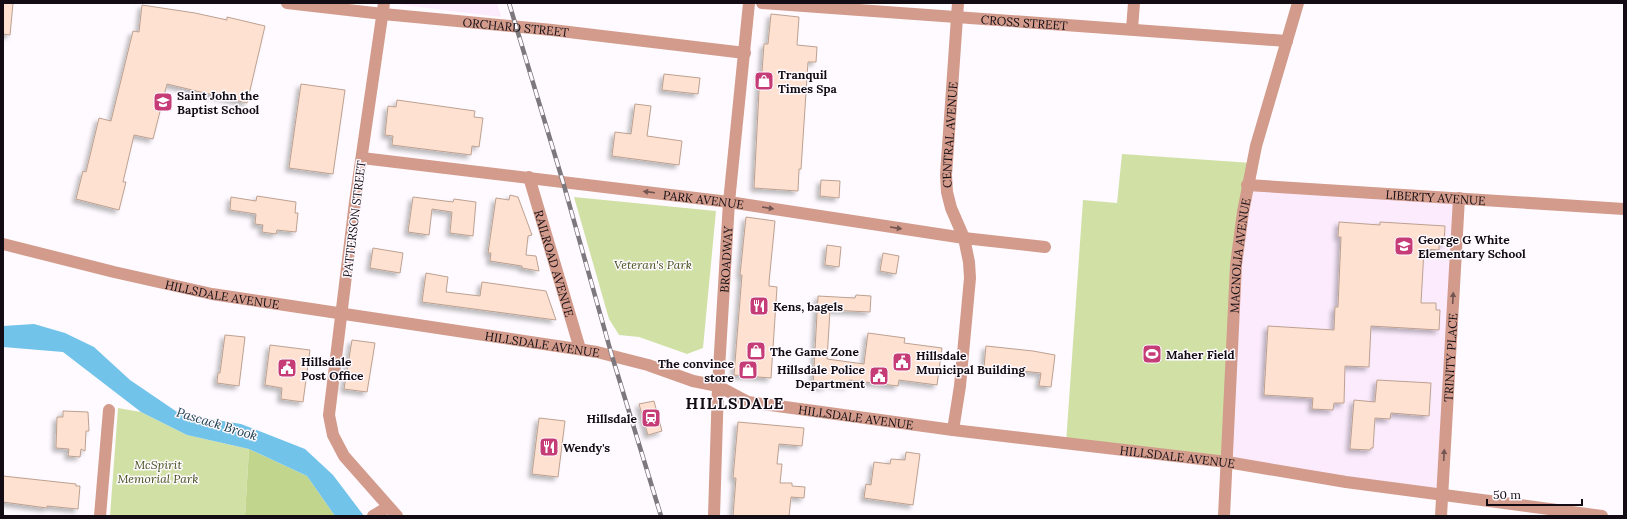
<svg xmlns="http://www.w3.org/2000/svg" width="1627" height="519" viewBox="0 0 1627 519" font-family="Lora,serif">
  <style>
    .built { fill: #fbebfd }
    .green { fill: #d1e1a6 }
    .forest { fill: #c2d58d }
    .water { fill: #71c3e9 }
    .building { fill: #ffe1d1; stroke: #bca191; filter: url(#shadow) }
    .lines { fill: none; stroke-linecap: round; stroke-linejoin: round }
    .minor { stroke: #d29b8b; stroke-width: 12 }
    .rail-casing { stroke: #7d787e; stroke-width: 4.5 }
    .rail { stroke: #fefaff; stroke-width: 3; stroke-dasharray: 9; stroke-linecap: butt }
    .oneway { fill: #725450 }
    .labels { text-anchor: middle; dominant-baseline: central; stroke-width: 3; stroke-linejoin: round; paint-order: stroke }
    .street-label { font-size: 12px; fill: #130c14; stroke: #fefaff }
    .poi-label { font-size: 12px; font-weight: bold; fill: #130c14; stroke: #fefaff; text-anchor: start }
    .park-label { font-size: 12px; font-style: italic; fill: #46511d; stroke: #fefaff }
    .water-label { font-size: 13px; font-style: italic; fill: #1c4051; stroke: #fefaff }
    .district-label { font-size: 16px; font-weight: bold; letter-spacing: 1px; fill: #130c14; stroke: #fefaff }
  </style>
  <defs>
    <filter id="shadow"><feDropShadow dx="-3.5" dy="3.5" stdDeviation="2" flood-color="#0004"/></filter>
  </defs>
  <rect width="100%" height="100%" fill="#fefaff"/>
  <path class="built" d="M388,3H497L501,17Z
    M1247,185L1459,198L1442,494L1227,462Z"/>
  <path class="green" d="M1122,154L1252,163L1247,185L1227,462L1066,443L1083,200L1117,203Z
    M574,197L716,211L703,348L687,354L639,337L619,335L609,319Z
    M118,408L141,412L187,435L249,449L245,516H110Z"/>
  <path class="forest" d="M249,449L307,476L335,516H245Z"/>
  <path class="water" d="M34,324L65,333L94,347L130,380L180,414L241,424L305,449L333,475L364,516H335L307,476L249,449L187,435L141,412L63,352L3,347V326Z"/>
  <path class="building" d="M3,3H13L10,35L3,34Z
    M142,5L195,13L227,20V17L265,26L247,103L167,84L153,139L134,135L123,182H126L119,210L76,199L83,171L86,172L99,118L111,121L133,31L139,32Z
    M771,14L799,17L797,45L817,47L816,62H808L801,169H799L798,191L754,188L760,72H762L764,44H768Z
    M664,74L700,78L698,94L662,90Z
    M301,84L345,90L333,174L289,168Z
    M397,100L475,111L474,117L483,118L479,147L472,146L471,155L392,145L393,136L385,135L388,106L396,107Z
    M635,104L651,106L647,136L682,141L679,165L612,156L615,132L631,134Z
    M821,180L840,181L839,198L820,196Z
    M510,195L518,197L532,235L528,236L526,255L536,256L539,271L522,268V266L490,261L491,253H488L496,198L509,200Z
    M257,196L296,202L295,213H298L296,232L277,230L276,234L262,232L263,225L255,224L256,214L230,210L231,197L256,201Z
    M413,197L453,202L454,199L476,202L473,236L450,233L452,212L432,209L429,235L408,232Z
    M746,217L775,221L769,282V286L777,287L771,378L734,375L742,275H740Z
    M1339,222L1380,225V222L1445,226L1444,244H1439V250L1424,249L1421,303H1436V310H1440L1439,330L1371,326L1369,367L1345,366L1344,403H1334L1333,410L1312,409L1313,398L1264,395L1268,326L1334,330L1335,307H1338L1341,237H1338Z
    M827,245L841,247L839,267L825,265Z
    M373,248L403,253L400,273L370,268Z
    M883,253L899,256L896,274L880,271Z
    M426,273L448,277L446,292L480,296L482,282L546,291L556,320L422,302Z
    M856,295L871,296L870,312L830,310L827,359L864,364L868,333L905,338L904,343L942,348L937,385L899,380L898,386L849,380L848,386L826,383V387L813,386L818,296L855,298Z
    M225,335L245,337L239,386L217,383L218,373H220Z
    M352,340L375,343L367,392L344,389Z
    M270,345L310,350L303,402L281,399L282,388L265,385Z
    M986,346L1033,351L1055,355L1051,387L1039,386L1041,373L984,367Z
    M1377,380L1431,383L1429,416L1391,413L1390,419L1375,418L1373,448H1371L1370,450L1350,449L1354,400L1375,402Z
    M654,401L662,431L648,435L639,404Z
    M63,411L88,412L89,431H86L85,451L81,449L80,457L68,456L69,449L56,448L57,417H63Z
    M539,418L565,421L558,477L532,474Z
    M738,422L804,428L802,446L779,444L777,464H782L780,483H792V486L805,487L804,498L791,497L789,516H733L736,478H733Z
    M906,452L920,454L913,505L864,498L866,484L871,485L874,462L890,464L891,459L905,460Z
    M3,476L76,484V486H80L78,509L47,506V508L3,502Z"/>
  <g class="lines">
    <g class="minor">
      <path id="s1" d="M287,3L383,14L552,30L745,53"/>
      <path d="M384,3L355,202L329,415L333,435L344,456L397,516"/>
      <path id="s2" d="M762,3L1287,41"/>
      <path d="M1132,29L1134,3"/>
      <path id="s3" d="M362,158L729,202L964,238L1045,247"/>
      <path id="s4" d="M529,177L580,349"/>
      <path id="s5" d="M1247,185L1624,209"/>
      <path id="s6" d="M3,244L114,272L212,294L597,352L648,365L693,381L718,386L748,402L953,430L1227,462L1346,482L1602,516"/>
      <path id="s7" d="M953,430L960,386L970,278L969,262L964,238L951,208L947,192L946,175L958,3"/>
      <path d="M100,516L109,410"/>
      <path d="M373,516L388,507"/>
      <path id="s8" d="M714,516L718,386L729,202L749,3"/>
      <path id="s9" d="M1224,516L1236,265L1243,212L1256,146L1298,3"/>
      <path id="s10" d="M1441,516L1459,198"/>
    </g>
    <g class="rail-casing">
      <path id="rail" d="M509,3L563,182L612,356L661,516"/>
    </g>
    <use href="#rail" class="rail"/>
  </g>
  <defs><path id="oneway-solid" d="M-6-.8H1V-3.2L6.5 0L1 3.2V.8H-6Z"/></defs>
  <g class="oneway">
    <use href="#oneway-solid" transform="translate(649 192) rotate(-173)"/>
    <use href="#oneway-solid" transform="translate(768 208) rotate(9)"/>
    <use href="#oneway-solid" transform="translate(896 228) rotate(9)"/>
    <use href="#oneway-solid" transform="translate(1453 298) rotate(-87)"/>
    <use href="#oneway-solid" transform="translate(1444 455) rotate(-87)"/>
  </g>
  <defs>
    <g id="shop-square" transform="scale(1)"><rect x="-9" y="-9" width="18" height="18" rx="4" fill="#c53c76" stroke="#fefaff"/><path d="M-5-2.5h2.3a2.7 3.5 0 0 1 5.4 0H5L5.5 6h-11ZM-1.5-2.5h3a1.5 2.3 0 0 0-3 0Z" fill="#fff"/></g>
    <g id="school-square" transform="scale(1)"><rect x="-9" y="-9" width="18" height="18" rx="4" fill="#c53c76" stroke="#fefaff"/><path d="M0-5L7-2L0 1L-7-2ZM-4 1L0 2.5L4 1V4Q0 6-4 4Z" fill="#fff"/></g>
    <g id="restaurant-square" transform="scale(1)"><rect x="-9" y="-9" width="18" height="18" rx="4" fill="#c53c76" stroke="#fefaff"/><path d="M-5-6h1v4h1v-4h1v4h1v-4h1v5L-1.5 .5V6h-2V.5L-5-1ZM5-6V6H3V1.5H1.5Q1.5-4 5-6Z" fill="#fff"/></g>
    <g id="stadium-square" transform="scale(1)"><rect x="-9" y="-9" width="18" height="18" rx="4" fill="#c53c76" stroke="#fefaff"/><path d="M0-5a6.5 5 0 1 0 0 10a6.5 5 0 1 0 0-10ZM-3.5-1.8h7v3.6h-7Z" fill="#fff"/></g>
    <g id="civic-square" transform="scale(1)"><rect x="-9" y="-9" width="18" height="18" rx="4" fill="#c53c76" stroke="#fefaff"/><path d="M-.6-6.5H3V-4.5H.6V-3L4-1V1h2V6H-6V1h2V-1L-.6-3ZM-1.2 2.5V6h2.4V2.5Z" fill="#fff"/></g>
    <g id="station-square" transform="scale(1)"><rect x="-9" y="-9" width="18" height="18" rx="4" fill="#c53c76" stroke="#fefaff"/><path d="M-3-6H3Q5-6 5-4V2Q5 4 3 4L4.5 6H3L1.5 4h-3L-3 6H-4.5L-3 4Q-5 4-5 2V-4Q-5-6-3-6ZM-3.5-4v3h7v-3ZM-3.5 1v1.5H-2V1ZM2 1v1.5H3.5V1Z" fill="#fff"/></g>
  </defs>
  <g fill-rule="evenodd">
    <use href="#shop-square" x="764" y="81"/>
    <use href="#school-square" x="163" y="102"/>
    <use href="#school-square" x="1404" y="246"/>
    <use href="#restaurant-square" x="759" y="306"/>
    <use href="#shop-square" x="756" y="351"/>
    <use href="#stadium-square" x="1152" y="354"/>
    <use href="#civic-square" x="902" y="362"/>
    <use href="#civic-square" x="287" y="368"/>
    <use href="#shop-square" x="748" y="370"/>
    <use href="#civic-square" x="879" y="376"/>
    <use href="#station-square" x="651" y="418"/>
    <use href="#restaurant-square" x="549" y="447"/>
  </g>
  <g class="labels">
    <g class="street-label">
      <text stroke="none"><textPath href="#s2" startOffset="263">CROSS STREET</textPath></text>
      <text stroke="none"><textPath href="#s1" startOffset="230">ORCHARD STREET</textPath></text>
      <text stroke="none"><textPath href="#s7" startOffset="300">CENTRAL AVENUE</textPath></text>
      <text stroke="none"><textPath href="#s5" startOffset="189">LIBERTY AVENUE</textPath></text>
      <text stroke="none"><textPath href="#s3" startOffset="344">PARK AVENUE</textPath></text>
      <text transform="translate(354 219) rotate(-83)">PATTERSON STREET</text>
      <text stroke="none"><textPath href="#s9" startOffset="261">MAGNOLIA AVENUE</textPath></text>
      <text stroke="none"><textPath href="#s8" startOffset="257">BROADWAY</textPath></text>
      <text stroke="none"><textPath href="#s4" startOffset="90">RAILROAD AVENUE</textPath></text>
      <text stroke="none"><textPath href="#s6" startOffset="225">HILLSDALE AVENUE</textPath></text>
      <text stroke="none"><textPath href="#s6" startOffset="549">HILLSDALE AVENUE</textPath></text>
      <text stroke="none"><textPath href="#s10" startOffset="159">TRINITY PLACE</textPath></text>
      <text stroke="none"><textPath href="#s6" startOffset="873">HILLSDALE AVENUE</textPath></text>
      <text stroke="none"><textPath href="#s6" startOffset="1197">HILLSDALE AVENUE</textPath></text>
    </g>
    <g class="poi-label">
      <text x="778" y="74">Tranquil<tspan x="778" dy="14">Times Spa</tspan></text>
      <text x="177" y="95">Saint John the<tspan x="177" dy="14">Baptist School</tspan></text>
      <text x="1418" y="239">George G White<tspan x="1418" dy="14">Elementary School</tspan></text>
      <text x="773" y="306">Kens, bagels</text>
      <text x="770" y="351">The Game Zone</text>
      <text x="1166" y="354">Maher Field</text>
      <text x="916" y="355">Hillsdale<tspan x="916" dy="14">Municipal Building</tspan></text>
      <text x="301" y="361">Hillsdale<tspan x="301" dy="14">Post Office</tspan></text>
      <text x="734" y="363" text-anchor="end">The convince<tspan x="734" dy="14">store</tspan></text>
      <text x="865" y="369" text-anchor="end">Hillsdale Police<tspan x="865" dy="14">Department</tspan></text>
      <text x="637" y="418" text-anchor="end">Hillsdale</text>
      <text x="563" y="447">Wendy's</text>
    </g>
    <g class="park-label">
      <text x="653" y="264">Veteran's Park</text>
      <text x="158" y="464">McSpirit<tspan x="158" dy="14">Memorial Park</tspan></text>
    </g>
    <g class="water-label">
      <text transform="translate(217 424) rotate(17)">Pascack Brook</text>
    </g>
    <g class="district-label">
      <text x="735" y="403">HILLSDALE</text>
    </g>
  </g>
  <rect width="1627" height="519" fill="none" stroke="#130c14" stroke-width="8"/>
  <path d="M1487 499v6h95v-6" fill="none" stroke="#130c14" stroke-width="2"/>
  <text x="1493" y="499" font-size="12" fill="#130c14" stroke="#fefaff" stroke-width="3" paint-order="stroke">50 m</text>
</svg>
